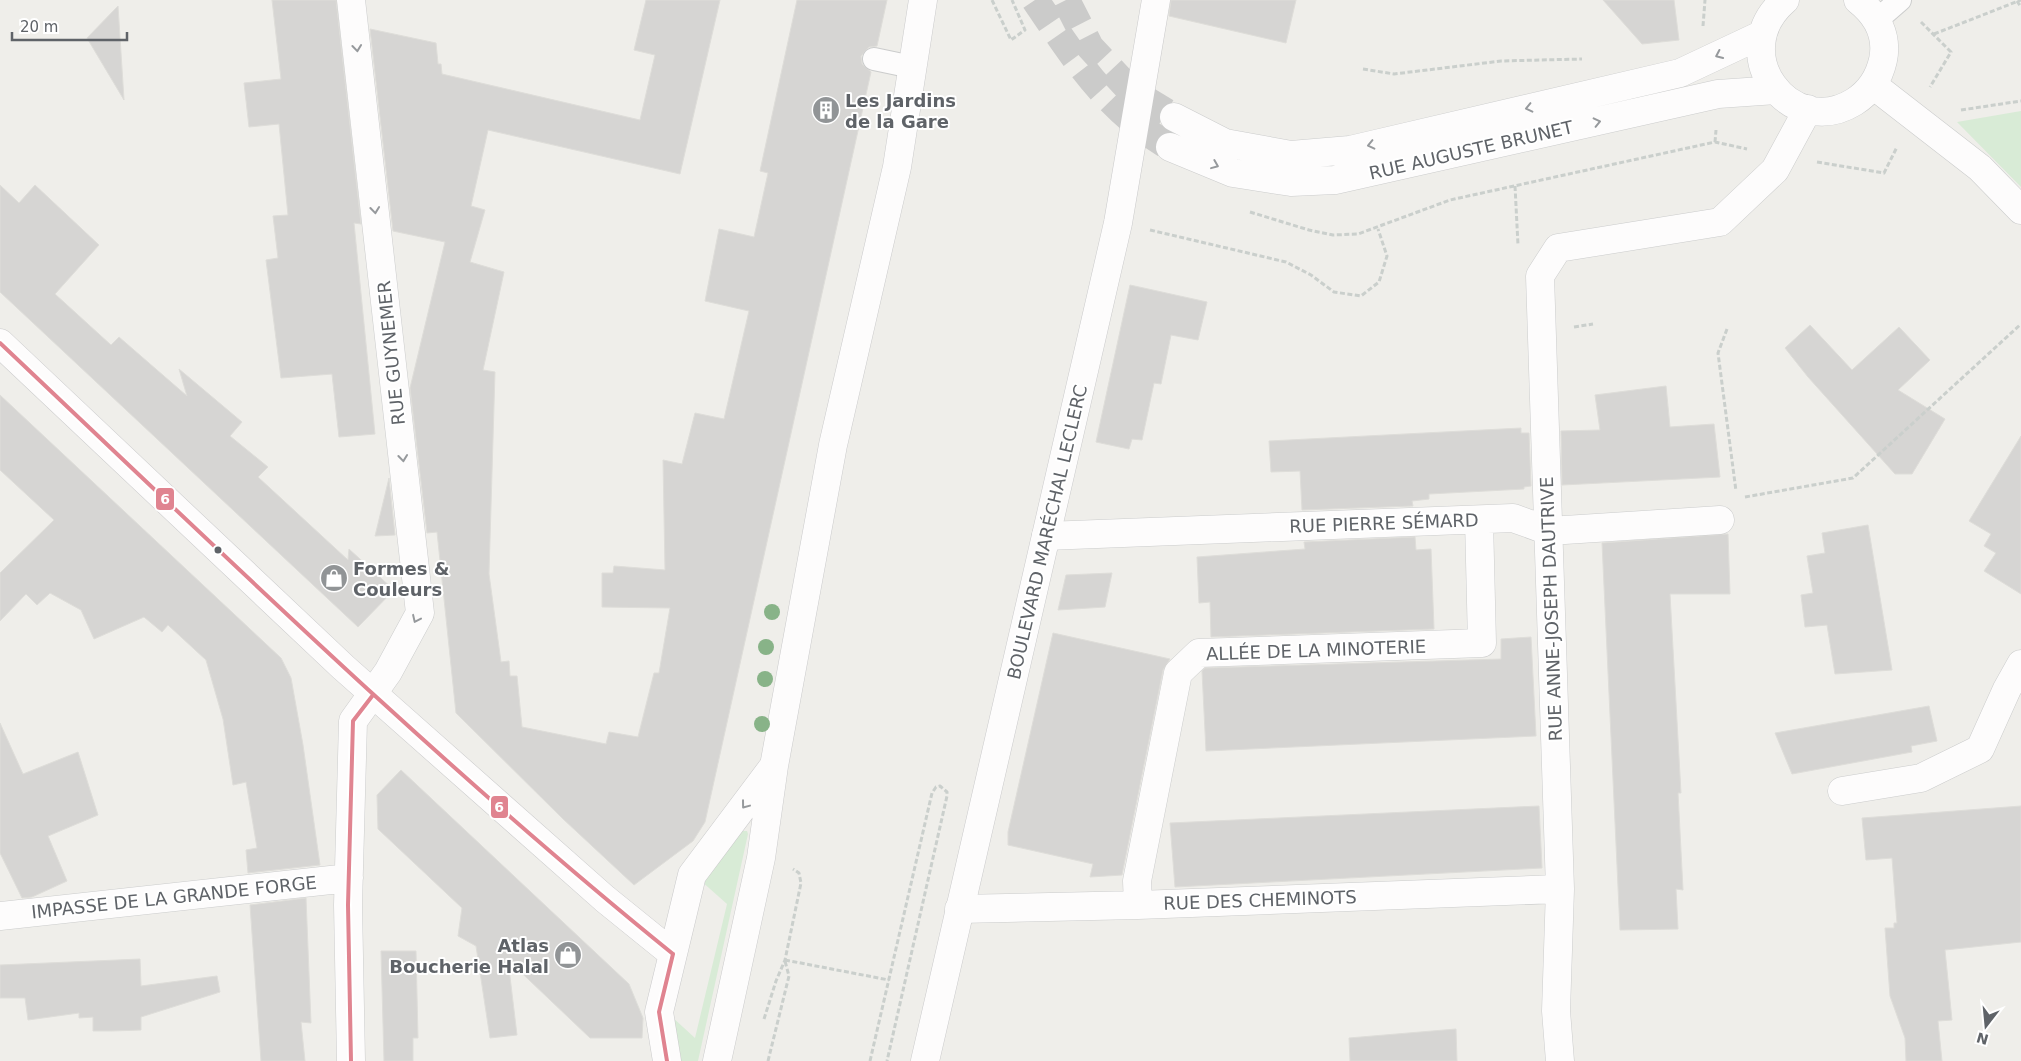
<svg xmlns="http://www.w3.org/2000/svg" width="2021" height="1061" viewBox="0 0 2021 1061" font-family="'DejaVu Sans',sans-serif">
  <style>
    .green { fill: #d8ebd6 }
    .building { fill: #d6d5d3; stroke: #deddd9 }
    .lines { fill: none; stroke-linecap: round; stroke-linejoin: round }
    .street-tunnel { stroke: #cbcbca; stroke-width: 28; stroke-dasharray: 28 14; stroke-linecap: butt }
    .lane-casing { stroke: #cbcccc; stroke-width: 24 }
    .street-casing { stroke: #cbcccc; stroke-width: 29 }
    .secondary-casing { stroke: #cacacb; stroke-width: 29 }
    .path { stroke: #cacfcc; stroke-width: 3; stroke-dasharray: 5 2.5; stroke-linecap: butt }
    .lane { stroke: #fdfcfc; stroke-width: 22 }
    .street { stroke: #fdfcfc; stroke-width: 28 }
    .secondary { stroke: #fdfcfc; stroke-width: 28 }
    .bus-1-casing { stroke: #fff; stroke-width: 8 }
    .bus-1 { stroke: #e08490; stroke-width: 4 }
    .tree { fill: #88b388 }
    .oneway { stroke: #96999c }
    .bus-dot { fill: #5f6368; stroke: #fff; stroke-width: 2 }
    .labels { text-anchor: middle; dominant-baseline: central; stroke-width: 4; stroke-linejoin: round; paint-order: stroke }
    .poi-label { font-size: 18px; font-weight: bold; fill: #5f6368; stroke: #fff; text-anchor: start }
    .street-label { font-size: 18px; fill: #5f6368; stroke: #fff }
    .line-badge { stroke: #fff; stroke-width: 2 }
    .badge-label { font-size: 14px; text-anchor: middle; font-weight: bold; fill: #fff }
  </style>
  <rect width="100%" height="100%" fill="#efeeea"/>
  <path class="green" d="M2021,111V187L1957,122Z
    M742,831H747L748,834L698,1061H676L671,1016L695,1038L727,904L700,880Z"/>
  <path class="building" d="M272,0H336L361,224L354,223L375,434L339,437L332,374L281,378L266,260L278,258L273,216L288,215L279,124L249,127L244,83L281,79Z
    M646,0H720L680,174L488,130L471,206L485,210L470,262L504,272L483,370L495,372L489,574L501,662L509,661L510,676H517L522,727L606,744L609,732L638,737L654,673H659L670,608L602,607V573H613L614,566L665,570L663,460L682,464L695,413L724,419L749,311L705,301L719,229L754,237L768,173L760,171L797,0H887L877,46L869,47L861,56L862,64L871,72L705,822L693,841L634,885L562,818L456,713L437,532L427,533L410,388L445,242L393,231L370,29L436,43L438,64H441L442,74L640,120L655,55L634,50Z
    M1171,0H1296L1286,43L1169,16Z
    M1603,0H1674L1679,40L1642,44Z
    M118,6L124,100L87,38Z
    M0,185L19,203L35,185L99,245L55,294L111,345L119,337L187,396L179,369L242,422L230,436L268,467L258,477L348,560L349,549L394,590L358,627L0,292Z
    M1130,285L1207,302L1198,340L1171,335L1161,384L1154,383L1142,440L1132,439L1129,449L1096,442Z
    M1810,325L1852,370L1899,327L1930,360L1898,390L1945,419L1912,474H1895L1808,377L1785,348Z
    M1666,386L1670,427L1714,424L1720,477L1562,485L1561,431L1600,430L1595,395Z
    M0,395L281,658L291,678L303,745L320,865L248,873L246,850L257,848L246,782L233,785L223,719L206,660L168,625L162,632L144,617L94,639L81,610L50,593L37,605L26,594L0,621V573L54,520L0,470Z
    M1521,428V433H1529L1531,486L1524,487V489L1429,494V499L1412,501L1413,506L1302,510L1300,471L1271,472L1269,441Z
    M2021,436V594L1984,571L1996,553L1984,546L1991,534L1969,521Z
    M389,478L395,535L375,536Z
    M1868,525L1892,670L1835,674L1827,625L1805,627L1801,595L1813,593L1807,556L1825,553L1822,533Z
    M1728,534L1730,594H1670L1681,793H1678L1683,890L1676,889L1678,929L1620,930L1602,543Z
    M1415,537L1416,550L1431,549L1434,629L1211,637L1210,602L1199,603L1197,557L1305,549L1304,542Z
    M1112,573L1105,607L1058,610L1066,575Z
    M1053,633L1170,659L1163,670L1122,875L1090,877L1093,864L1008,845V832Z
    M1531,637L1536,736L1206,751L1202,671L1205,668L1501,659V639Z
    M1929,706L1937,741L1911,746L1912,752L1792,774L1775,733Z
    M0,723L23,774L78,752L98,815L48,836L67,881L32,897L22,898L0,853Z
    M401,770L629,984L643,1018L642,1038H590L508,960L517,1035L490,1038L476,946L458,936L462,908L378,829L377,795Z
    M1539,806L1542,868L1175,887L1170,823Z
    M2021,806V942L1945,950L1952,1020L1938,1021L1942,1061H1906L1905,1038L1890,996L1885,928H1894V923H1897L1892,858L1866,860L1862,818Z
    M306,898L311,1023L301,1022L305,1061H261L250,905Z
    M381,951H416L418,1038H413V1061H384Z
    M140,959L141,986L217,976L220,992L141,1017V1030L111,1031H93V1017L79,1018V1013L28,1020L25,998H0V965Z
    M1456,1029L1457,1061H1350L1349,1038Z"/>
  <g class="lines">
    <path class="street-tunnel" d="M1035,0C1076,60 1106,109 1170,147
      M1066,0L1090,47L1131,91L1174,117"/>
    <g class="lane-casing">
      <path id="lane" d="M1877,20L1900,0
        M874,59L912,67"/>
    </g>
    <g class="street-casing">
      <path id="street" d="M351,0L420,613L388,672L353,721L348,905L351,1061
        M1785,0C1724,53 1791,141 1854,102C1870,92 1879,78 1883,60C1888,36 1877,15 1858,0
        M1873,85L1980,168L2021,210
        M1174,117L1225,143L1291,155L1350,150L1680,73L1763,34
        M1170,147L1233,173L1291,182L1335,180L1718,94L1776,90
        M1046,536L1513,518L1549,531L1720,520
        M1842,791L1921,778L1980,749L2007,689L2021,664
        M1138,905L1137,881L1178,673L1199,653L1482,643L1479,520
        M959,909L1138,905L1560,889
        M0,916L349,878
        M1560,1061L1556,1011L1560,889L1540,276L1558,248L1720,222L1775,170L1808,109"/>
    </g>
    <g class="secondary-casing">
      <path id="secondary" d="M0,343L343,667L605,899L673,954
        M667,1061L659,1012L692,875L773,767
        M717,1061L761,858L774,766L833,445L897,167L923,0
        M925,1061L1118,223L1156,0"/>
    </g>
    <path class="path" d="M992,0L1011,40L1025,30L1012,0
      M2017,1L2021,7
      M1921,22L1951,52L1930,87
      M1703,26L1705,0
      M1934,34L2021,0
      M1363,69L1394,74L1501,61L1582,59
      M1961,110L2021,101
      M1715,142L1716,130
      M1817,162L1884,173L1897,147
      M1515,186L1518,245
      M1250,212L1309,230L1333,235L1358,234L1450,200L1715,142L1747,149
      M1150,230L1286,262L1311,275L1334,292L1361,296L1379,282L1387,256L1378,229
      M1574,327L1593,324
      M1727,329L1718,353L1736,491
      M1745,497L1853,478L2021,324
      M785,960L889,980
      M764,1019L776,981L785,960L801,883L799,873L793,869
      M768,1061L789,976L785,961
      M870,1061L932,793L936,787L940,786L947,792V796L887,1061"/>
    <use href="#lane" class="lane"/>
    <use href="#street" class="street"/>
    <use href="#secondary" class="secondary"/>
    <g class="bus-1-casing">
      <path id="bus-1" d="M0,343C220,551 437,763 673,954
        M351,1061L348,905L353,721L373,695
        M667,1061L659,1012L673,954"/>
    </g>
    <use href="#bus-1" class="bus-1"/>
  </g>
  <g class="tree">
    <circle cx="772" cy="612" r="8"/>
    <circle cx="766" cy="647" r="8"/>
    <circle cx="765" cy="679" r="8"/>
    <circle cx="762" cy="724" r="8"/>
  </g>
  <defs><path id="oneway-chevron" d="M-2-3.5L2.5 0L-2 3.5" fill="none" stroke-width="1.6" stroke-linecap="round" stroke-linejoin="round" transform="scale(1.25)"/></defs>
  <g class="oneway">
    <use href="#oneway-chevron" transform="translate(357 48) rotate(84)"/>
    <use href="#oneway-chevron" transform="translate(1719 55) rotate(155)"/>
    <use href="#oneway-chevron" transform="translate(1529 108) rotate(167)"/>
    <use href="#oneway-chevron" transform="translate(1597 122) rotate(-13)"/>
    <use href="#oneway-chevron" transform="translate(1371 145) rotate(167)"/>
    <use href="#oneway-chevron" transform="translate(1215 165) rotate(22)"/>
    <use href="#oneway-chevron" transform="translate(375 210) rotate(84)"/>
    <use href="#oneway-chevron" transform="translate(403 458) rotate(84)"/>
    <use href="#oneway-chevron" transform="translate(416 619) rotate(115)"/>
    <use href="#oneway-chevron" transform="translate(745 805) rotate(127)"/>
  </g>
  <defs>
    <g id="building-disc" transform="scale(1.4375)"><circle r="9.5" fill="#919496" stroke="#fff"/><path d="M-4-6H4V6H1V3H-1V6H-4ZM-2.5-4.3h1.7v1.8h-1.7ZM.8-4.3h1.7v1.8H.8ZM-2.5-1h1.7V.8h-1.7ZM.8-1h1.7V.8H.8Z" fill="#fff"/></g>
    <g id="shop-disc" transform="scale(1.4375)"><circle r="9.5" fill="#919496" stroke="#fff"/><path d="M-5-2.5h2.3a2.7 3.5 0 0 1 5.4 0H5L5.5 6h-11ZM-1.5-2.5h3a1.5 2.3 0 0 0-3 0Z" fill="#fff"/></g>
  </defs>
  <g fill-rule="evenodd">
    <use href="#building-disc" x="826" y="110"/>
    <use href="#shop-disc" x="334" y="578"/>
    <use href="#shop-disc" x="568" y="955"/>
  </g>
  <circle class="bus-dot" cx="218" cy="550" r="4.5"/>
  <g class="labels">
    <g class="poi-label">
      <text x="845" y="100">Les Jardins<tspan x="845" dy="21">de la Gare</tspan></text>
      <text x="353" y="568">Formes &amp;<tspan x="353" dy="21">Couleurs</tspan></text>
      <text x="549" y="945" text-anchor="end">Atlas<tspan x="549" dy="21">Boucherie Halal</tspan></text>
    </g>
    <g class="street-label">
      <text transform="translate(1471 150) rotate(-13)">RUE AUGUSTE BRUNET</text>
      <text transform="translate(391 353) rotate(-96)">RUE GUYNEMER</text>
      <text transform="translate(1384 523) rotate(-2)">RUE PIERRE SÉMARD</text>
      <text transform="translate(1047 532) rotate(-77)">BOULEVARD MARÉCHAL LECLERC</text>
      <text transform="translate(1551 609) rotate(-92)">RUE ANNE-JOSEPH DAUTRIVE</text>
      <text transform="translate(1316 650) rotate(-2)">ALLÉE DE LA MINOTERIE</text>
      <text transform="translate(174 897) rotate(-6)">IMPASSE DE LA GRANDE FORGE</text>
      <text transform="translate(1260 900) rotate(-2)">RUE DES CHEMINOTS</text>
    </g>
  </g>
  <g class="line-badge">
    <rect x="155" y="487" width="20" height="24" rx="5" fill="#e08490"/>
    <rect x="490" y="795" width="19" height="24" rx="5" fill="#e08490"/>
  </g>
  <g class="badge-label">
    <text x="165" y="504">6</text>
    <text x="499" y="812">6</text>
  </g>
  <g transform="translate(1986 1026) rotate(196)" stroke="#ffffff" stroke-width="4" paint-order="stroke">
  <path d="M0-4L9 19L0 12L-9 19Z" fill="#5f6368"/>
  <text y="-8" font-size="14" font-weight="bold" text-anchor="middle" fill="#5f6368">N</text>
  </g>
  <path d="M12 32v8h115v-8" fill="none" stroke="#5f6368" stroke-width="2.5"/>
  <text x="20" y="32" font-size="15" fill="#5f6368" stroke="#ffffff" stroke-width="4" paint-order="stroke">20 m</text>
</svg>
